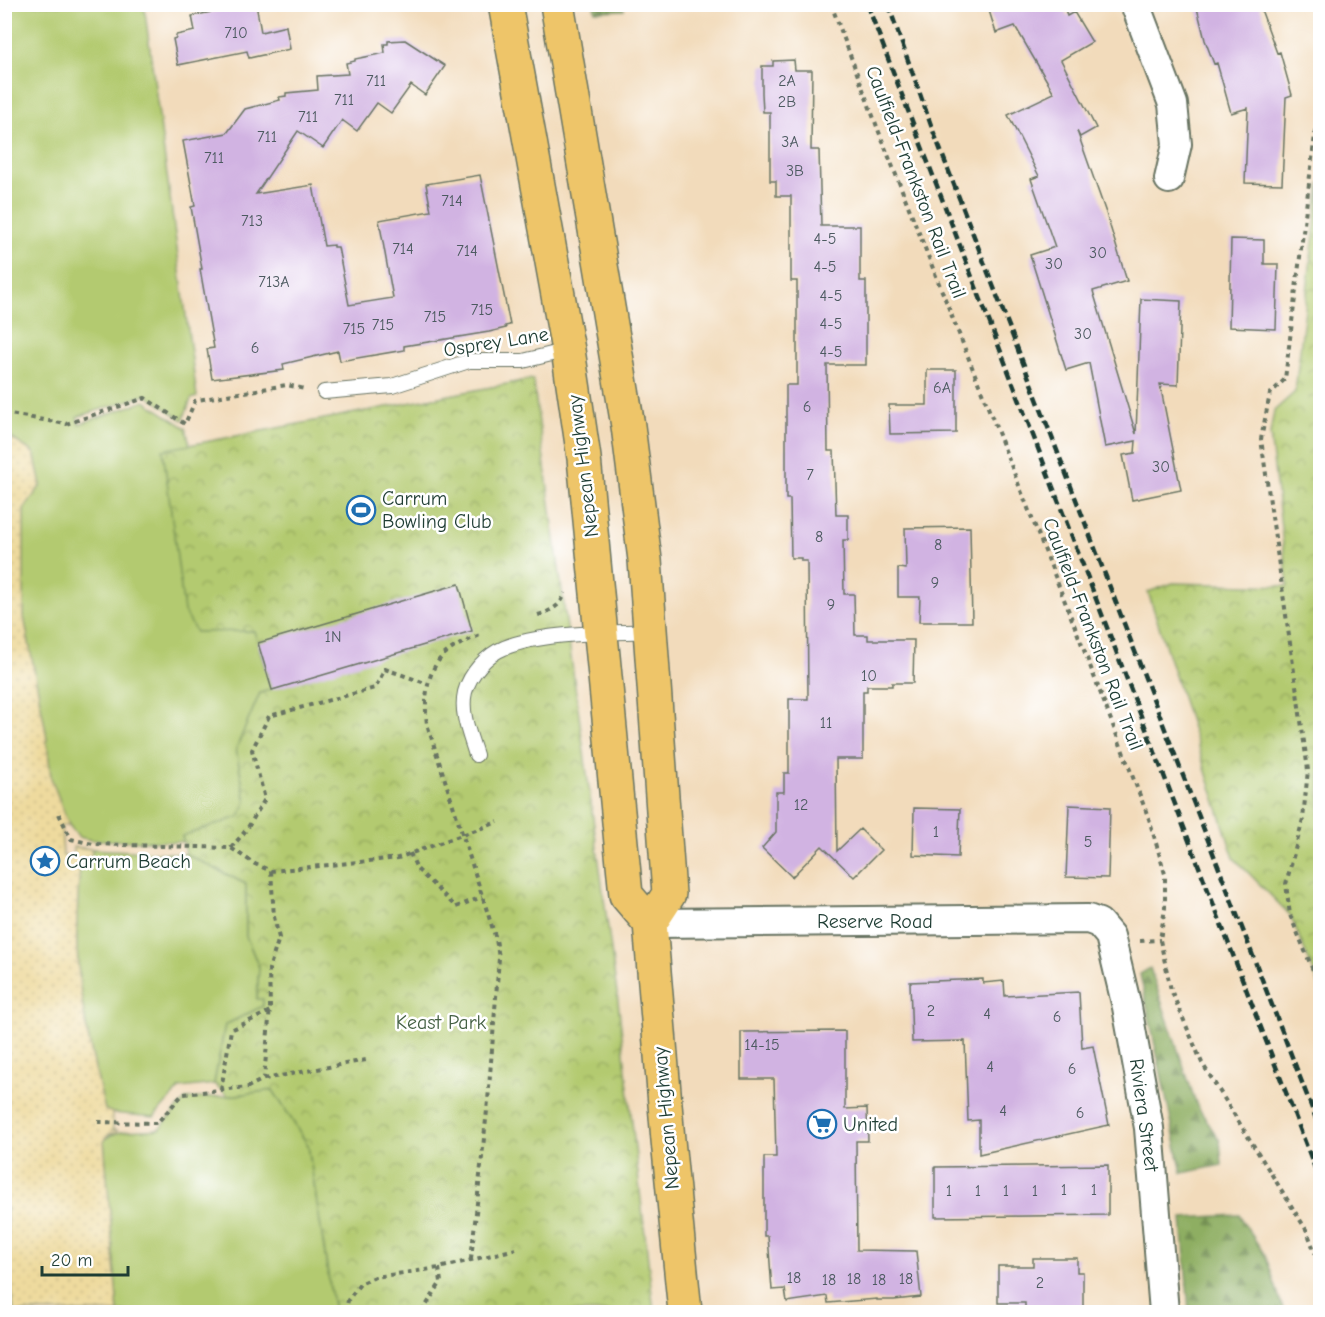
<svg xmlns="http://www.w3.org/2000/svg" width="1325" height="1317" viewBox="0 0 1325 1317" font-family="'Comic Neue',sans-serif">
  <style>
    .grass { fill: #b3ca6f; stroke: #698452; stroke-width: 1.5 }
    .forest { fill: url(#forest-firs); stroke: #56764b; stroke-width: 1.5 }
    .sand { fill: url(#sand-dots); stroke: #868c69; stroke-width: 1.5 }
    .park { fill: url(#park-crowns); stroke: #698452; stroke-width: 1.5 }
    .water { fill: url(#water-rules); stroke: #3c7a86; stroke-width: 1.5 }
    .building { fill: #d1b3e2 }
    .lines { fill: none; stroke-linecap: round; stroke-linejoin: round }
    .service-casing { stroke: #697463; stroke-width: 16 }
    .minor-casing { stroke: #697463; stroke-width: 32 }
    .trunk-casing { stroke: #697463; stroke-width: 36 }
    .path { stroke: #697463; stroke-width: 4; stroke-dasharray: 4.5 4.5; stroke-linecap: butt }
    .service { stroke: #fff; stroke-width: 14 }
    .minor { stroke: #fff; stroke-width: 28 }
    .trunk { stroke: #eec569; stroke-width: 33 }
    .rail { stroke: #1f3d34; stroke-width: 4.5; stroke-dasharray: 9 4.5; stroke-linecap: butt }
    .labels { text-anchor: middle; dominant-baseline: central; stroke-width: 5; stroke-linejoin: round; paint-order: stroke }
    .number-label { font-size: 16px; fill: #4c5a60 }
    .street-label { font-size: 20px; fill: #1f3d34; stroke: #fff }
    .poi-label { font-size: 20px; fill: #1f3d34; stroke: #fff; text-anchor: start }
    .park-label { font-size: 20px; fill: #446043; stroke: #fff }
  </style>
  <defs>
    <pattern id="forest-firs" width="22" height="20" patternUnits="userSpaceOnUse" patternTransform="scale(1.5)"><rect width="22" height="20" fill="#8eae62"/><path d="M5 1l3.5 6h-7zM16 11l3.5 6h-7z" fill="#738f52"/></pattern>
    <pattern id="sand-dots" width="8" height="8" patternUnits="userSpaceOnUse" patternTransform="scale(1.5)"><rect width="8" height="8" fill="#eeda9e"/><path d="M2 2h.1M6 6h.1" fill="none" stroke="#ccbc89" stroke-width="1.8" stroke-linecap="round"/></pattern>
    <pattern id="park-crowns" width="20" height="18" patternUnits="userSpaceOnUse" patternTransform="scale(1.5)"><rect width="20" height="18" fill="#b3ca6f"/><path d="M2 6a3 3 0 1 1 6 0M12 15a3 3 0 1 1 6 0" fill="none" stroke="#91a55c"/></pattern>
    <pattern id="water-rules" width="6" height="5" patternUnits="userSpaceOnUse" patternTransform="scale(1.5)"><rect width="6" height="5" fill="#59b7d7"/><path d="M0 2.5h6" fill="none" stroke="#4996af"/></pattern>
  </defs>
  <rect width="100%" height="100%" fill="#fff"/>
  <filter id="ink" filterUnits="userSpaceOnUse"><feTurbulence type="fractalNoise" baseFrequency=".0167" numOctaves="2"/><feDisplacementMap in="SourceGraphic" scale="12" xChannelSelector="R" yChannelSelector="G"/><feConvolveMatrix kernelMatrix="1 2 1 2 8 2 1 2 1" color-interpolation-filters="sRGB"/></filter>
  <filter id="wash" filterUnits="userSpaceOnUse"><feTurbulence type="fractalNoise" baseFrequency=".008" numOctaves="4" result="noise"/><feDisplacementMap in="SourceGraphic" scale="24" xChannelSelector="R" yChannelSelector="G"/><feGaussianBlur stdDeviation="1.35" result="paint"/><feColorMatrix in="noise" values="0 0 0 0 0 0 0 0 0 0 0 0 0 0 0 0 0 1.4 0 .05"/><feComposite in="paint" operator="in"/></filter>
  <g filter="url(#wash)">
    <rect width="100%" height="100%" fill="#f2dbbb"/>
    <path class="grass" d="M4,5H144L197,397L191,399L183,420L146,395L77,417L79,424L145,401L186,428L190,445L533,379L473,631L260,693L236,749L246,802L239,817L183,836V842L91,840L79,837L69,825L51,778L46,732L24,617V509L41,485L34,453L11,438L5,408Z
      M92,849L186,854L246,884V936L259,967L257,998H263V1006L225,1025L214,1084L180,1088L154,1117L113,1113L105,1110C92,1057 79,1003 77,948C76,920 78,892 80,865L91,857Z
      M273,1090L308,1145L334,1312H118L104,1140C117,1128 142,1131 159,1129L186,1099L228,1096Z"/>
    <path class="forest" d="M594,5H623L624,10L595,11Z
      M1150,968L1197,1106L1220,1141L1222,1165L1182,1173L1140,974Z
      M1239,1215L1266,1257L1284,1312H1189L1182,1218Z"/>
    <path class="sand" d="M4,408L11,438L34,453L41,485L24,509V617L46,732L51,778L69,825H61L63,856L74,857V847L92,849L91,857L80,865C78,893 76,920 77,948C79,1003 92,1057 105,1110L113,1113V1130H117V1133L109,1134L104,1140L118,1312H13L4,1189Z"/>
    <path class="park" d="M1320,183V987L1290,915L1234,858L1148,592L1173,583L1288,586L1270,434L1274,411L1295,392Z
      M533,379L618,1001L654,1312H334L308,1145L273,1090L228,1096L214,1084L225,1025L263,1006V999H257L259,967L246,936V884L186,854L182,836L239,817L246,802L236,749L260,693L272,689L254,631L196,632L184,611L163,450Z"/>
    <path class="water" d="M4,1189L13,1312H5Z"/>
    <g id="blocks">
      <path class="building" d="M250,4H256L261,32L286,26L290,49L249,58L247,51L178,65L173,39L176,38V35L195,31L192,16Z
        M987,4H1067L1068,9H1065L1067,16L1074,12L1092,42L1061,60L1096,128L1080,137L1077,131L1106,213L1127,281L1093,291L1136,434L1141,299L1181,301L1178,385L1160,384L1181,490L1132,500L1123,455L1135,453L1136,441L1105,447L1089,363L1066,370L1030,255L1055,247L1031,179L1039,176L1008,115L1054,93L1015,26L996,33Z
        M1196,4H1259L1277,53L1280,52L1292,95L1286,97L1282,184L1245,183L1248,108L1231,113L1217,63L1214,64L1205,40Z
        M405,40L445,66L425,95L411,85L391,113L377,103L357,131L342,120L323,148L298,131L256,194L313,185L324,246L334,245V247H338L349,305L393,298L379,220L431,211L426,184L480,175L510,325L505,326L506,328L489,332L404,346V350L340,361L338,351L283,364L284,370L212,379L207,349L214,348L200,269H202L191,207L195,206L183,141L227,133L245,109L280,100L279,97L286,96V93L318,90L317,76L348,74L346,63L355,61V59L385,53L384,44H388V41Z
        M794,60L795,70H812L811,150H819L821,226H860V281H866V365H827L828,451H834L836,515H848V540H843L844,594H854L855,635H868V640H914L913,683H892V686H867V691H863V759H836L837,851L860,829L881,850L854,877L822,846L792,877L762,848L776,832V792H784V773H789V699H808L807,561H801V558H791L790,499H786V385H797V281H791V196H776V181H770V112H763L762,93V66H773V61Z
        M1231,239L1264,240V264H1278L1276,329L1229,327Z
        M927,370H956V433L890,434L889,405H927Z
        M970,527L972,622H919L920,597H898V568L906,569L905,528Z
        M459,584L472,631L272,690L258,643Z
        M1069,805L1110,807L1108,878L1066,877Z
        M914,808L960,809L958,857L913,855Z
        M983,979V983L1004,981L1005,996L1079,992L1082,1048L1093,1046L1109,1125L979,1154V1120L968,1121L965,1041L912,1042L910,982Z
        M845,1031V1109L867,1108L868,1141H856L857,1250L916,1251L921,1297L894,1300H877V1299L828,1303L827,1296L787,1302L785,1289L772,1290L768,1236H764V1157H776L774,1079H741V1032Z
        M1108,1165V1215L935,1217V1167Z
        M1033,1258H1077V1272H1083V1312H1025V1303H998V1266H1033Z"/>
    </g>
  </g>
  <g filter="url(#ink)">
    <use href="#blocks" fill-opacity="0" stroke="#697463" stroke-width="1.5"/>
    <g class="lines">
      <g class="service-casing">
        <path id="service" d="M324,392L392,386L469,361H523L568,350
          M476,755C470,735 460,713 465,692C470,674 486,655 504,648C541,632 609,633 650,631"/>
      </g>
      <g class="minor-casing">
        <path id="minor" d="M1135,4L1173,104L1177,144L1169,179
          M650,923L1088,919L1099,923L1110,936L1127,1007L1149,1128L1164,1312"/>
      </g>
      <g class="trunk-casing">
        <path id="trunk" d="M505,4L568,350L584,458L626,895L650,923L668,1140L685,1312
          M557,4L628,426L645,560L669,894L650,923"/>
      </g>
      <path class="path" d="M831,4L879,132L1077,632L1149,819L1165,874V908L1160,940L1171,990L1202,1063L1307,1231L1320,1266
        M1320,94L1285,379L1270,394L1261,439L1308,770L1303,819L1286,884L1290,915L1320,987
        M4,416L10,414L66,424L145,398L185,424L195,401L198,400L287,385L305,389
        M538,615C551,611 561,606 565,593
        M59,814L71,839L93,844L231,848L255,864L271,871L398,858L498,822
        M231,848L247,829L265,799L252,750L269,716L375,688L385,669L428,684
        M410,853L417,869L456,907L482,897
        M1140,941L1160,940
        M264,1079L366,1060
        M221,1090L231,1030L270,1011
        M98,1122L157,1123L183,1094L248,1087L264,1079L270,1007L269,969L279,938L274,917L271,871
        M471,1259L488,1101L499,958L496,939L427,724C424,700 426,669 446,653C456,645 469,640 480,635
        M346,1312L348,1300L360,1284L375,1277L439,1268L516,1249
        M422,1312L441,1282L439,1268"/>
      <use href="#service" class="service"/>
      <use href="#minor" class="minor"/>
      <use href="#trunk" class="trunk"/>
      <path class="rail" d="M867,4L1320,1181
        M888,4L932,128L1320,1129"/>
    </g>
  </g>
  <defs>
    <g id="stadium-ring" transform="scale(1.5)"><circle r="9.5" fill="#fff" stroke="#1f6fb2" stroke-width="1.5"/><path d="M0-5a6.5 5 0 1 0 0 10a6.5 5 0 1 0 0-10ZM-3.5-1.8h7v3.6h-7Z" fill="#1f6fb2"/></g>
    <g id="sight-ring" transform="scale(1.5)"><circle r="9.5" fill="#fff" stroke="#1f6fb2" stroke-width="1.5"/><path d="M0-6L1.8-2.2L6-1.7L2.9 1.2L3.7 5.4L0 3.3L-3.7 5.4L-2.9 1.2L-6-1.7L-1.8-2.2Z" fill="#1f6fb2"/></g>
    <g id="supermarket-ring" transform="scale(1.5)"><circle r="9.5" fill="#fff" stroke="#1f6fb2" stroke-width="1.5"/><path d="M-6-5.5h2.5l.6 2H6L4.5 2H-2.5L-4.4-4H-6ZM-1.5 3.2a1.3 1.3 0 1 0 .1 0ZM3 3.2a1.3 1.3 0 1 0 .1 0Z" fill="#1f6fb2"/></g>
  </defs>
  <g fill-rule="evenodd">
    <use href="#stadium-ring" x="361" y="510"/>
    <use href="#sight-ring" x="45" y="861"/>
    <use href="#supermarket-ring" x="822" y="1124"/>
  </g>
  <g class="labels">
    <g class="number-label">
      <text x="236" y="33">710</text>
      <text x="376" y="81">711</text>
      <text x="787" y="81">2A</text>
      <text x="344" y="100">711</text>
      <text x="787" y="102">2B</text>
      <text x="308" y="117">711</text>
      <text x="267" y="137">711</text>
      <text x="790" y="142">3A</text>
      <text x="214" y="158">711</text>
      <text x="795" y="171">3B</text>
      <text x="452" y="201">714</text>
      <text x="252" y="221">713</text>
      <text x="825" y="239">4-5</text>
      <text x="403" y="249">714</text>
      <text x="467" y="251">714</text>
      <text x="1098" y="253">30</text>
      <text x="1054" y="264">30</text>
      <text x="825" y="267">4-5</text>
      <text x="274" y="282">713A</text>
      <text x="831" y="296">4-5</text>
      <text x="482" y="310">715</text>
      <text x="435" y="317">715</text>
      <text x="831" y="324">4-5</text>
      <text x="383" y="325">715</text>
      <text x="354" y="329">715</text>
      <text x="1083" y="334">30</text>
      <text x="255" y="348">6</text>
      <text x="831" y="352">4-5</text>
      <text x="942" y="388">6A</text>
      <text x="807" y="407">6</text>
      <text x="1161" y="467">30</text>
      <text x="810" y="475">7</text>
      <text x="819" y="537">8</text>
      <text x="938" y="545">8</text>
      <text x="935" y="583">9</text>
      <text x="831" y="605">9</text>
      <text x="333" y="637">1N</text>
      <text x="869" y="676">10</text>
      <text x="826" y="723">11</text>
      <text x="801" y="805">12</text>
      <text x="936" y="832">1</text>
      <text x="1088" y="842">5</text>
      <text x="931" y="1011">2</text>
      <text x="987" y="1014">4</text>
      <text x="1057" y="1017">6</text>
      <text x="762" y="1045">14-15</text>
      <text x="990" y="1067">4</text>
      <text x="1072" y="1069">6</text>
      <text x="1003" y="1111">4</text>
      <text x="1080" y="1113">6</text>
      <text x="1064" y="1190">1</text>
      <text x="1094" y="1190">1</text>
      <text x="949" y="1191">1</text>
      <text x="978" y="1191">1</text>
      <text x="1006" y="1191">1</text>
      <text x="1035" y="1191">1</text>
      <text x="794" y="1278">18</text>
      <text x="854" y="1279">18</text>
      <text x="906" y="1279">18</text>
      <text x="829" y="1280">18</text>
      <text x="879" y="1280">18</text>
      <text x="1040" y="1283">2</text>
    </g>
    <g class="street-label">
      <text transform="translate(916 182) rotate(69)">Caulfield-Frankston Rail Trail</text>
      <text transform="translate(496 342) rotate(-9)">Osprey Lane</text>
      <text transform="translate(583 466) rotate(-97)">Nepean Highway</text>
      <text transform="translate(1093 634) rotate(69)">Caulfield-Frankston Rail Trail</text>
      <text x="875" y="921">Reserve Road</text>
      <text transform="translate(1144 1115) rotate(82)">Riviera Street</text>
      <text transform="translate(666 1118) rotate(-95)">Nepean Highway</text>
    </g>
    <g class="poi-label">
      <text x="382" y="498">Carrum<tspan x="382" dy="23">Bowling Club</tspan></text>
      <text x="66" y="861">Carrum Beach</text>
      <text x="843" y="1124">United</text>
    </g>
    <g class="park-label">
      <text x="441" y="1022">Keast Park</text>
    </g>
  </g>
  <rect width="1325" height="1317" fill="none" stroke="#fff" stroke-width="24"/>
  <path d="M42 1266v9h86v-9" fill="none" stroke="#1f3d34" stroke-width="3"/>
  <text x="51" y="1266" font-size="18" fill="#1f3d34" stroke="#ffffff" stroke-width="4.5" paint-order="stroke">20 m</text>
</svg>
